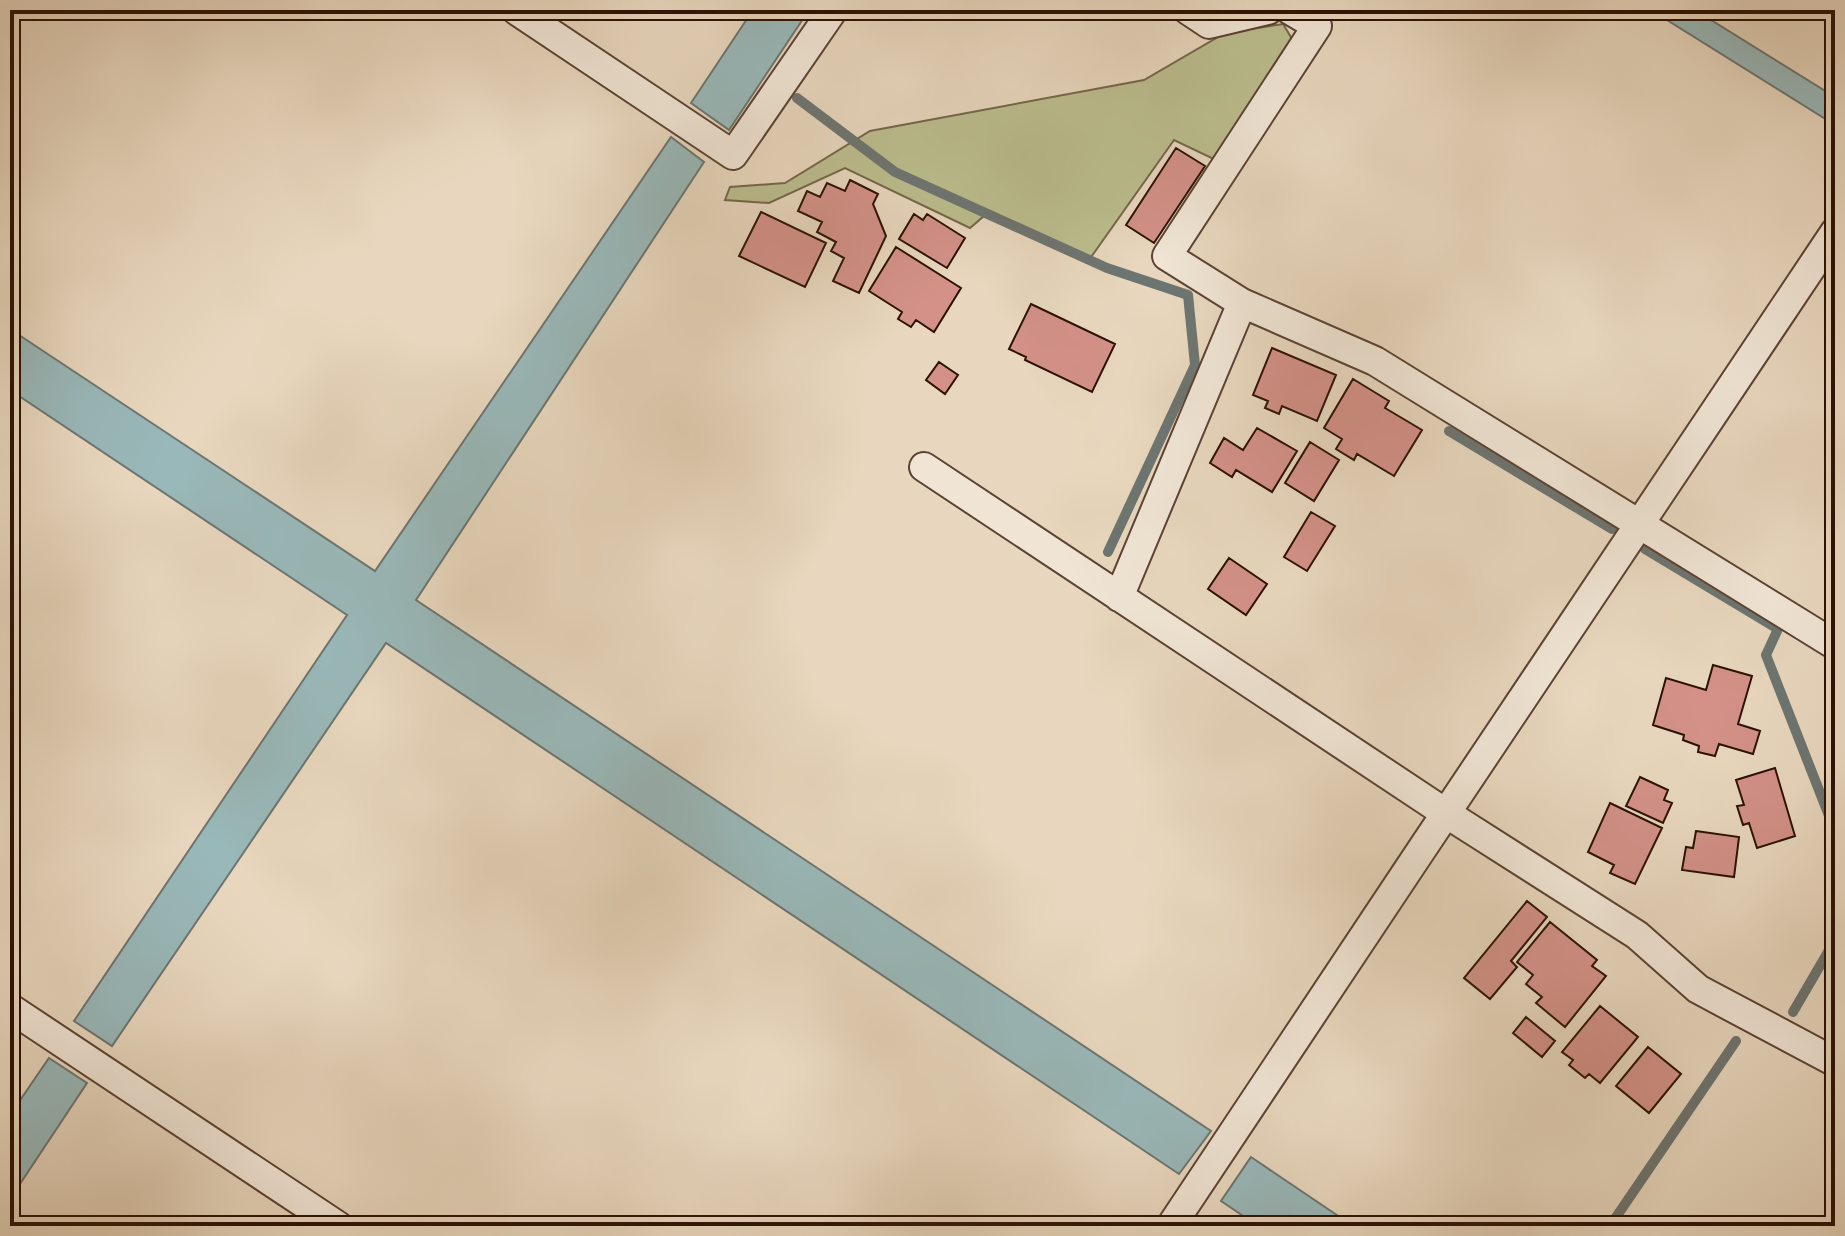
<svg xmlns="http://www.w3.org/2000/svg" width="1845" height="1236" viewBox="0 0 1845 1236" font-family="'Libre Bodoni',serif">
  <style>
    .green { fill: #bbbd8e; stroke: #74674a; stroke-width: 2 }
    .water { fill: #99b8b9; stroke: #6d7571; stroke-width: 2 }
    .lines { fill: none; stroke-linecap: round; stroke-linejoin: round }
    .stream { stroke: #6d7571; stroke-width: 10 }
    .building { fill: #d39188; stroke: #2c1105; stroke-width: 2 }
    .street-casing { stroke: #5b4233; stroke-width: 32 }
    .street { stroke: #f0e5d5; stroke-width: 28 }
  </style>
  <rect width="100%" height="100%" fill="#e8d7be"/>
  <filter id="stains"><feTurbulence type="fractalNoise" baseFrequency=".0025" numOctaves="4"/><feColorMatrix values="0 0 0 0 .2 0 0 0 0 .09 0 0 0 0 .02 0 0 0 .5 -.17"/></filter>
  <radialGradient id="worn" r=".72"><stop offset=".6" stop-color="#630" stop-opacity="0"/><stop offset="1" stop-color="#630" stop-opacity=".3"/></radialGradient>
  <path class="green" d="M1283,24L1294,42L1220,162L1174,140L1089,260L984,216L970,228L845,168L769,203L725,200L730,187L785,183L870,131L1144,80L1225,33Z"/>
  <path class="water" d="M753,10H809L729,130L691,103Z
    M1651,10H1695L1835,97V125Z
    M671,137L704,162L416,600L1211,1131L1179,1174L386,643L112,1046L74,1021L347,615L10,390V329L375,571Z
    M49,1058L87,1083L10,1199V1115Z
    M1251,1157L1353,1226H1258L1221,1201Z"/>
  <g class="lines">
    <path class="stream" d="M797,98L895,172L1107,268L1188,295L1195,365L1108,552
      M1449,431L1612,529
      M1645,549L1778,629L1766,655L1835,831
      M1793,1012L1835,940
      M1610,1226L1736,1041"/>
  </g>
  <path class="building" d="M1176,148L1205,166L1154,243L1126,225Z
    M850,180L878,194L873,204L886,236L859,293L833,281L844,258L831,251L836,242L817,232L822,222L798,211L807,191L820,197L827,183L845,191Z
    M761,212L826,243L805,287L739,256Z
    M914,214L923,220L927,214L965,238L947,268L899,239Z
    M896,247L961,288L934,332L916,320L911,327L898,319L902,312L869,291Z
    M1031,304L1115,344L1092,392L1025,360L1026,357L1009,349Z
    M1272,348L1336,375L1317,421L1282,406L1279,414L1265,408L1268,401L1253,395Z
    M939,362L958,375L945,394L926,380Z
    M1353,379L1389,401L1385,408L1422,430L1394,476L1357,454L1354,460L1336,449L1342,439L1324,428Z
    M1257,428L1297,451L1272,492L1236,470L1232,477L1210,463L1224,438L1243,450Z
    M1310,442L1339,460L1314,501L1285,483Z
    M1311,512L1335,526L1307,571L1284,557Z
    M1229,558L1267,584L1246,615L1208,589Z
    M1713,665L1752,676L1738,724L1760,731L1753,754L1719,744L1715,756L1698,752L1699,746L1683,740L1684,735L1653,725L1666,678L1706,690Z
    M1775,768L1795,836L1757,848L1749,823L1743,825L1737,806L1744,805L1736,780Z
    M1640,777L1668,790L1664,800L1672,803L1663,823L1626,806Z
    M1610,803L1662,828L1635,884L1610,873L1614,865L1588,852Z
    M1696,831L1739,837L1734,877L1682,870L1686,847L1693,848Z
    M1527,901L1547,917L1511,961L1517,967L1490,999L1464,978Z
    M1550,922L1597,960L1592,966L1606,976L1565,1027L1536,1003L1542,997L1526,984L1533,975L1517,962Z
    M1600,1006L1638,1037L1600,1083L1589,1074L1585,1078L1569,1065L1573,1060L1562,1052Z
    M1526,1017L1555,1041L1542,1057L1513,1033Z
    M1648,1047L1681,1074L1649,1113L1616,1086Z"/>
  <g class="lines">
    <g class="street-casing">
      <path id="street" d="M516,10L733,155L833,10
        M1188,10L1209,24L1268,10
        M1290,10L1317,26L1167,256L1242,303L1375,361L1835,645
        M924,467L1444,812L1637,935L1698,989L1835,1062
        M1119,597L1242,303
        M10,1008L338,1226
        M1171,1226C1390,893 1615,565 1835,232"/>
    </g>
    <use href="#street" class="street"/>
  </g>
  <rect width="1845" height="1236" fill="none" stroke="#e8d7be" stroke-width="40"/>
  <rect x="12" y="12" width="1821" height="1212" fill="none" stroke="#2c1105" stroke-width="4"/>
  <rect x="20" y="20" width="1805" height="1196" fill="none" stroke="#2c1105" stroke-width="2"/>
  <rect width="100%" height="100%" filter="url(#stains)"/>
  <rect width="100%" height="100%" fill="url(#worn)"/>
</svg>
